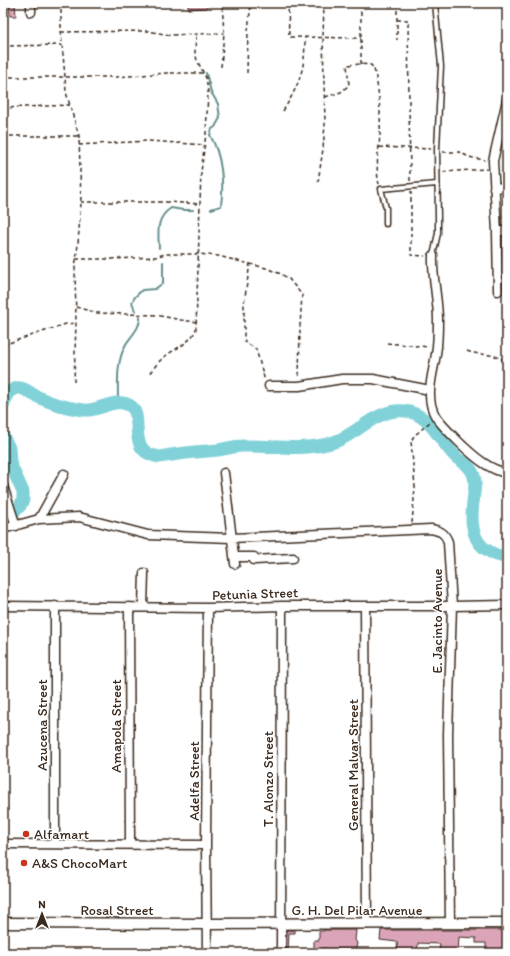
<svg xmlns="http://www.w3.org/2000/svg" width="510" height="956" viewBox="0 0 510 956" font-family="Itim,sans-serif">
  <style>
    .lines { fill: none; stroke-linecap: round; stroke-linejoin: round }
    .stream { stroke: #658f8e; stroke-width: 2 }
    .river { stroke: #81d2d8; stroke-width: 13 }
    .building { fill: #dba4b9; stroke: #3b2a1e }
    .service-casing { stroke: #3b2a1e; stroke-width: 7 }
    .minor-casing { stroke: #3b2a1e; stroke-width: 11 }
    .tertiary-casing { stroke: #3b2a1e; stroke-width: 13 }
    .path { stroke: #3b2a1e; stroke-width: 1.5; stroke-dasharray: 4 3; stroke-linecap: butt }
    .service { stroke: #fff; stroke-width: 4 }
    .minor { stroke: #fff; stroke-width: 8 }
    .tertiary { stroke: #fff; stroke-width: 10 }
    .poi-dot { fill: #c8321e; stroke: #fff; stroke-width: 1.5 }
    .labels { text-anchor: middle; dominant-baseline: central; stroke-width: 3; stroke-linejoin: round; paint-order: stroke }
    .street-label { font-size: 14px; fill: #3b2a1e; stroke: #fff }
    .poi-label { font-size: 14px; fill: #3b2a1e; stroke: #fff; text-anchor: start }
  </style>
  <rect width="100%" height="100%" fill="#fff"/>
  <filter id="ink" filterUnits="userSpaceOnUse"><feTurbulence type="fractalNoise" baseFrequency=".025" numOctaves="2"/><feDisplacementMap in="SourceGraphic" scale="8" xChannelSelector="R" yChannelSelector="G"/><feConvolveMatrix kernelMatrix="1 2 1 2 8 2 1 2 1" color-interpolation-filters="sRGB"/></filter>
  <g filter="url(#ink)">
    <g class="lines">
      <path class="stream" d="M206,73L211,92L218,104L220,118L215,127L212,129L210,135C222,156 224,183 221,206L211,209
        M159,248C158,231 156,218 171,208L183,210H193
        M135,311L132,302L135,297L142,290L155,289L163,283V262
        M118,402C118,382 116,362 126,344C131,336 141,327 140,317"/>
      <path class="river" d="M3,406C6,399 8,390 17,388C23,387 29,392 34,395C49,403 67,408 84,410C98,412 115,397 129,405C147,415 123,452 160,457C179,453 198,452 218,450C226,449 234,446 242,446C270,445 299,451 327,444C357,438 376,404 410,412C433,418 441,444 457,458C462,462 467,464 471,470C474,474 475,479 475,484C473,505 466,533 484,548C491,553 498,557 507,557
        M3,436L9,448L10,463L23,492V500L20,506L15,511L3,512"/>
    </g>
    <path class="building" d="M9,3H15L16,16H10Z
      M188,3H207V8L188,9Z
      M287,930H295V933H289L288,953H286Z
      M325,930H356L355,940L357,943L355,953H349V950L323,948V953H314V940H319V931H324Z
      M381,930H507V953H486V943H476V938L459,937L458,953H451V951H439L440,944L418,943L417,953H407V951L398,952L397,942L380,940Z"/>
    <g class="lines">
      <g class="service-casing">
        <path id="service" d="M386,224V208L381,189L437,184
          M433,256L438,233V219L437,149L441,66L435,3"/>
      </g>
      <g class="minor-casing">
        <path id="minor" d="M31,3V12
          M494,188L507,187
          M497,231H507
          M433,256C432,278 438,298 438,320C438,331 438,343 436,354C433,374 424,398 436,417C443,427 454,437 463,446C476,458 490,470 507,473
          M498,291L497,231L493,161L507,100
          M269,386H299L342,379H373L430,390
          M224,473L235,564
          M3,486L16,526
          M39,519L79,517L148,535L231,538L431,529C441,531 445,533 448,542L452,606L448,734L450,923
          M3,529L39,519L64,474
          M235,557H254V560L293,558
          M3,606L208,608L282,606H452L507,605
          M55,606V844
          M365,606L367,924
          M129,607L130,844
          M143,607L144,573
          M3,844L206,845
          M207,953L206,845L208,608
          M281,953L282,606"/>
      </g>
      <g class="tertiary-casing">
        <path id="tertiary" d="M3,923L207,924L507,923"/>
      </g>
      <path class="path" d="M61,3V32L65,77L66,92L79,136L81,202L78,244L75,268L76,323L74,382
        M89,3L90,6
        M288,3L289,37L361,38
        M397,3V40
        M397,20H408L410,181
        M61,32L148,31L170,35L224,33
        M3,46L61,45
        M361,64V3
        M221,67L224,33L222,3
        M247,73L248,31L251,3
        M3,77H117L166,73H204
        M325,97L341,92L349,85L347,65L361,64L371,65L374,69C379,89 381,113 380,134C379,150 375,168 379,184
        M3,108L70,105
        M283,111C300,83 305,70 305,37
        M3,136H79
        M79,145L148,141L204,145
        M379,147L431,149
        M443,152H459L469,157L485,160
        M443,172L487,169
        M318,182L323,149L325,124L323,37L324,3
        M411,191V255L425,256
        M81,202H168L200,204
        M76,259H112L155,257L165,254H198L218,256L266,268L281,274L289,279L302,295L300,326L299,378
        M250,263L244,303V338L245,342L256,349L265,381
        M76,307L97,313L156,315L181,320L197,322
        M387,343L429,347
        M3,345L66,324L76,323
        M467,351C483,357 494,351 507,363
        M150,373C154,368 158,362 163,358C174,348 191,344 196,329L201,172L206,134L208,92L206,78L197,60L195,53L196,34
        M412,523L415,487L411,441L414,436L430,422"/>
      <use href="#service" class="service"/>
      <use href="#minor" class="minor"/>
      <use href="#tertiary" class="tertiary"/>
    </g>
  </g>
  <g class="poi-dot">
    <circle cx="26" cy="834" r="4"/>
    <circle cx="24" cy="863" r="4"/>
  </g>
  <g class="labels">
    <g class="street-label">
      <text transform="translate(255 594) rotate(-2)">Petunia Street</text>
      <text transform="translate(437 621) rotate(-90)">E. Jacinto Avenue</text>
      <text transform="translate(42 725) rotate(-90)">Azucena Street</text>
      <text transform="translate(116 726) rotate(-90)">Amapola Street</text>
      <text transform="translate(353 765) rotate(-90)">General Malvar Street</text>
      <text transform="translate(268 779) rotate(-90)">T. Alonzo Street</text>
      <text transform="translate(194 781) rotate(-90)">Adelfa Street</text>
      <text x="117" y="910">Rosal Street</text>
      <text x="357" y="910">G. H. Del Pilar Avenue</text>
    </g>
    <g class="poi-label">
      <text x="34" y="834">Alfamart</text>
      <text x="32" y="863">A&amp;S ChocoMart</text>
    </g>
  </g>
  <rect width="510" height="956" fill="none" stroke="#fff" stroke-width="16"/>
  <rect x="8" y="8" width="494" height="940" fill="none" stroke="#3b2a1e" stroke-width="1.5" filter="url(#ink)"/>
  <g transform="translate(42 914)" stroke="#ffffff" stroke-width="3" paint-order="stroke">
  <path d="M0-3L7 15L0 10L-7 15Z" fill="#3b2a1e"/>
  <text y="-6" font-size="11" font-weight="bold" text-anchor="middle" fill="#3b2a1e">N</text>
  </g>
</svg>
